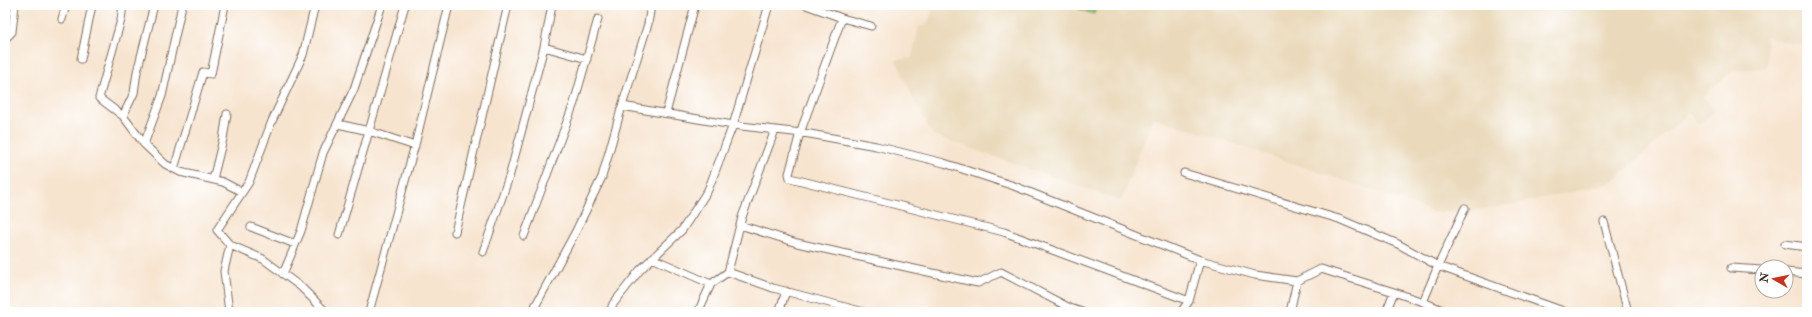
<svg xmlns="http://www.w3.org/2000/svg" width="1812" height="317" viewBox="0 0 1812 317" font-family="'IM FELL Double Pica',serif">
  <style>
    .built { fill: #ead9ba }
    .green { fill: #87cc86; stroke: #617b52 }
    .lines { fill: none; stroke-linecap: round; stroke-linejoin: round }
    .minor-casing { stroke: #7d6b5c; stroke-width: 9 }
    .minor { stroke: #fff; stroke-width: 7 }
  </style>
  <rect width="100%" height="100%" fill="#fff"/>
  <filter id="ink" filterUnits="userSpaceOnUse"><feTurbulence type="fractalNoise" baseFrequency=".025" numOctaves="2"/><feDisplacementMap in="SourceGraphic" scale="8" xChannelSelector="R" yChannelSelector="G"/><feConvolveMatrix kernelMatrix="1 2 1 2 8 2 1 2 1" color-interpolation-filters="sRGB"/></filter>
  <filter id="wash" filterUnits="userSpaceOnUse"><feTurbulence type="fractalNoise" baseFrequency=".012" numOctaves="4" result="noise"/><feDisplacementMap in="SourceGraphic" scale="16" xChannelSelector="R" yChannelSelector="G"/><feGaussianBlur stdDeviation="0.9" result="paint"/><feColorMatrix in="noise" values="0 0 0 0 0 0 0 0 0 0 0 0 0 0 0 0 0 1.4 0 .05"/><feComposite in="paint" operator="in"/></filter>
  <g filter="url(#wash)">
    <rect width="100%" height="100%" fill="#f7e4cf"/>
    <path class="built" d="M934,5H1807V47L1766,37L1767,67L1733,71L1702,96L1716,110L1699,124L1689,112L1612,183L1520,203L1472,211L1432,212L1369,189L1153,117L1121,201L933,135L915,102L896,60L912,58L919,27L927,24Z"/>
    <path class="green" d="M1067,5H1097L1094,14Z"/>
  </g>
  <g filter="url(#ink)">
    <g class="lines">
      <g class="minor-casing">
        <path id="minor" d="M123,5L121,20L99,98L123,116L144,144L165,164L180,172L223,182L242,192
          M315,5L303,55L272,121L249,182L217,230L230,245L263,259L301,287L326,312
          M405,5L369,131L415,146
          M806,5L842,18L800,133L789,174L790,178L1004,232L1189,301
          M842,18L871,26
          M62,19L66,5
          M5,39L12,32L15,5
          M544,47L587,59
          M81,59L92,5
          M622,106L733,125L810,134L876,146L944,163L1014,186L1200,260L1255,275L1297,281L1321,269L1394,292
          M666,113L695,5
          M123,116L134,93L137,72L154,5
          M338,124L369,131L339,235
          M775,130L742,217L728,272L773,288L864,312
          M144,144L162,96L182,5
          M174,169L203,72L211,74L225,5
          M1184,173L1339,219L1398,244L1438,266L1465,208
          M213,179L223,139L227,114
          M1604,222L1628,312
          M740,225L797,243L978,283L1001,272L1070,308L1082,312
          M251,227L295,244
          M455,232L508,5
          M524,236L574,103L598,19
          M1785,244L1807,247
          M483,252L510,174L544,47L552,5
          M652,258L711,284
          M1731,268L1762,270
          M1786,272L1807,274
          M283,274L301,231L323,153L354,89L382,5
          M1423,302L1447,312
          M229,312L224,271L230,245
          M369,312L416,141L449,5
          M532,312L575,233L602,177L622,106L648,24L651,5
          M610,312L613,304L640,270L682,230L708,190L733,125L769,5
          M698,312L711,284L728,272
          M779,312L786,291
          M1181,312L1189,301L1200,260
          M1290,312L1297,281
          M1386,312L1394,292L1423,302L1438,266L1566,312"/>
      </g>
      <use href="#minor" class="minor"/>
    </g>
  </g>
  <rect width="1812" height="317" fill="none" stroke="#fff" stroke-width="20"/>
  <g transform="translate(1774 279) rotate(279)"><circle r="19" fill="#ffffff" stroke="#b1aaa5"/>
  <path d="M0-3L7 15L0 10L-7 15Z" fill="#c8321e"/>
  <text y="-6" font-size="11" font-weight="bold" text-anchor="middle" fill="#3b2a1e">N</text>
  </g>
</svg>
